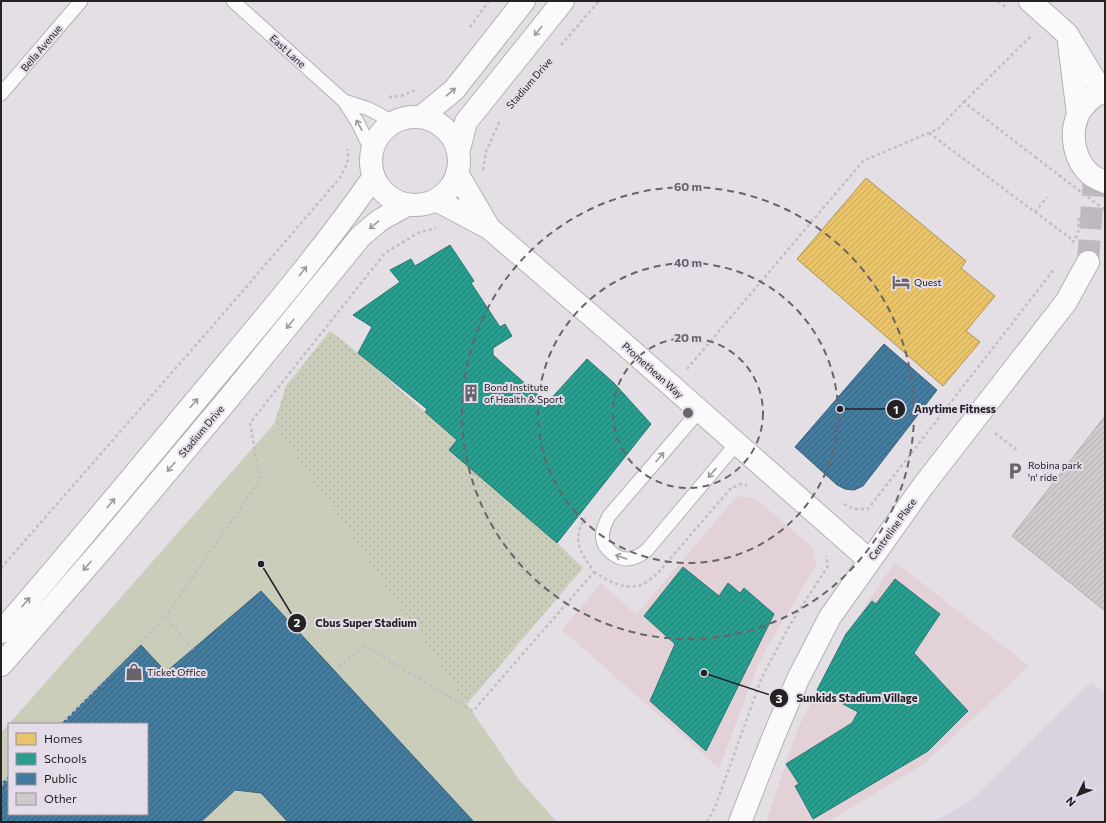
<svg xmlns="http://www.w3.org/2000/svg" width="1106" height="823" viewBox="0 0 1106 823" font-family="Commissioner,sans-serif">
  <style>
    .built { fill: #dbd2df }
    .education { fill: #e2d2d8 }
    .grass { fill: #c9cdba; fill-rule: evenodd }
    .park { fill: url(#park-dots) }
    .homes { fill: url(#homes-hatch); stroke: #ae9356 }
    .schools { fill: url(#schools-hatch); stroke: #287870 }
    .public { fill: url(#public-hatch); stroke: #3b6079 }
    .building { fill: url(#building-hatch); stroke: #b2afb0 }
    .lines { fill: none; stroke-linecap: round; stroke-linejoin: round }
    .secondary-tunnel { stroke: #bdb9bf; stroke-width: 22; stroke-dasharray: 22 11; stroke-linecap: butt }
    .lane-casing { stroke: #b4b1b6; stroke-width: 15 }
    .secondary-casing { stroke: #b4b1b6; stroke-width: 24 }
    .path { stroke: #c0bfc1; stroke-width: 2.5; stroke-dasharray: 3 3; stroke-linecap: butt }
    .lane { stroke: #fbfafb; stroke-width: 13 }
    .secondary { stroke: #fbfafb; stroke-width: 22 }
    .path-bridge { stroke: #c0bfc1; stroke-width: 2.5; stroke-dasharray: 3 3; stroke-linecap: butt }
    .oneway { stroke: #9b999b }
    .ring { fill: none; stroke: #686469; stroke-width: 2; stroke-dasharray: 7 5 }
    .labels { text-anchor: middle; dominant-baseline: central; stroke-width: 4; stroke-linejoin: round; paint-order: stroke }
    .street-label { font-size: 10px; fill: #252226; stroke: #e4dce8 }
    .poi-label { font-size: 10px; fill: #252226; stroke: #e4dce8; text-anchor: start }
    .centre { fill: #686469; stroke: #e4dce8; stroke-width: 2 }
    .ring-label { font-size: 12px; text-anchor: middle; font-weight: bold; fill: #686469; stroke: #e4dce8; stroke-width: 4; stroke-linejoin: round; paint-order: stroke }
    .leader { fill: none; stroke: #252226; stroke-width: 1.5 }
    .callout-dot { fill: #252226; stroke: #e4dce8; stroke-width: 1.5 }
    .mark-label { font-size: 12px; text-anchor: middle; font-weight: bold; fill: #fff }
    .callout-label { font-size: 11px; text-anchor: middle; font-weight: bold; fill: #252226; stroke: #e4dce8; stroke-width: 4; stroke-linejoin: round; paint-order: stroke }
  </style>
  <defs>
    <pattern id="park-dots" width="8" height="8" patternUnits="userSpaceOnUse"><rect width="8" height="8" fill="#c9cdba"/><path d="M2 2h.1M6 6h.1" fill="none" stroke="#acb0a0" stroke-width="1.8" stroke-linecap="round"/></pattern>
    <pattern id="homes-hatch" width="6" height="6" patternUnits="userSpaceOnUse"><rect width="6" height="6" fill="#e9c46a"/><path d="M-1 1l2-2M0 6l6-6M5 7l2-2" fill="none" stroke="#c8a85c"/></pattern>
    <pattern id="schools-hatch" width="6" height="6" patternUnits="userSpaceOnUse"><rect width="6" height="6" fill="#2a9d8f"/><path d="M-1 1l2-2M0 6l6-6M5 7l2-2" fill="none" stroke="#248075"/></pattern>
    <pattern id="public-hatch" width="6" height="6" patternUnits="userSpaceOnUse"><rect width="6" height="6" fill="#457b9d"/><path d="M-1 1l2-2M0 6l6-6M5 7l2-2" fill="none" stroke="#396480"/></pattern>
    <pattern id="building-hatch" width="6" height="6" patternUnits="userSpaceOnUse"><rect width="6" height="6" fill="#cecacb"/><path d="M-1 1l2-2M0 6l6-6M5 7l2-2" fill="none" stroke="#b1adae"/></pattern>
  </defs>
  <rect width="100%" height="100%" fill="#e3dfe5"/>
  <path class="built" d="M1091,682L1105,693V822H934L970,801Z"/>
  <path class="education" d="M737,496L756,499L812,547L817,565L771,640L757,668L719,768L562,630L601,583L636,615Z
    M895,562L1029,666L924,764L827,822H766L798,728L846,634Z"/>
  <path class="grass" d="M274,424L520,781L557,822H1V733ZM9,724H147V814H9Z"/>
  <path class="park" d="M330,331L358,353L457,440L449,450L557,543L583,568L467,704L274,424L286,386Z"/>
  <path class="homes" d="M866,178L966,261L961,268L995,296L966,331L980,342L943,386L797,259Z"/>
  <path class="schools" d="M450,245L474,281L471,283L500,327L505,324L512,336L493,348V355L547,403L587,359L614,383L651,424L557,543L449,450L457,440L425,412L427,409L358,353L372,327L353,315L400,282L390,270L411,259L415,266Z
    M683,567L719,596L728,583L740,593L744,588L774,614L706,751L650,701L675,644L644,616Z
    M895,579L940,614L914,653L968,711L928,751L813,819L795,786L799,784L786,764L852,723L858,712L817,690L846,634L872,601L876,604Z"/>
  <path class="public" d="M884,344L937,390L863,486L854,490L845,489L837,485L795,447Z
    M261,591L474,822H288L261,793L235,790L201,822H1V784L9,776V814H147V724H61L141,645L166,672Z"/>
  <path class="building" d="M1105,416V611L1012,536Z"/>
  <g class="lines">
    <path class="secondary-tunnel" d="M1088,262L1094,177"/>
    <g class="lane-casing">
      <path id="lane" d="M233,1L344,101L358,123L371,150
        M1,94L81,1
        M344,101L369,109L393,122
        M699,411L609,516C601,531 598,543 613,554C625,563 636,559 647,550L737,443"/>
    </g>
    <g class="secondary-casing">
      <path id="secondary" d="M1030,1L1067,34L1102,92
        M1069,43L1078,114
        M1105,91C1098,93 1089,99 1085,105C1082,108 1079,112 1078,115C1069,135 1075,162 1091,175C1095,178 1101,180 1105,182
        M371 161a44 44 0 1 1 88 0a44 44 0 1 1-88 0Z
        M421,117L454,90L524,1
        M458,153L466,122L563,1
        M457,173L489,228
        M436,200L489,228L623,343L869,560
        M1,632C73,549 143,464 213,380C268,314 324,248 373,178
        M1,665L105,546L229,398L361,236L380,220L407,205
        M740,822L773,738L798,679L830,617L923,486L1066,302L1088,262"/>
    </g>
    <path class="path" d="M998,1L1007,8
      M470,27L489,1
      M561,45L599,1
      M389,97L401,96L415,90
      M964,102L1032,35
      M929,133L1074,241
      M483,170L486,152L500,120
      M1035,212L1047,197
      M1072,243L1078,234L1079,217
      M687,369L863,161L938,129L964,102L1035,157
      M995,433L1017,450
      M1042,469L1055,479
      M844,504L854,509H868L1055,268
      M1,568L210,329L339,179C345,169 350,161 347,149
      M594,572C609,581 623,590 641,585C647,583 652,577 657,574L731,488L741,484L747,485
      M193,649L165,617L260,480L250,423L385,253L418,233L436,228
      M339,667L365,646L473,711L594,572C581,553 571,540 585,518
      M61,724L165,617
      M1,785L9,777
      M707,822L715,807L762,677L791,623L828,566L826,556"/>
    <use href="#lane" class="lane"/>
    <use href="#secondary" class="secondary"/>
    <path class="path-bridge" d="M1035,157L1105,210"/>
  </g>
  <defs><path id="oneway-shaft" d="M-6 0H5M1.5-3L5.5 0L1.5 3" fill="none" stroke-width="1.6" stroke-linecap="round" stroke-linejoin="round"/></defs>
  <g class="oneway">
    <use href="#oneway-shaft" transform="translate(538 31) rotate(129)"/>
    <use href="#oneway-shaft" transform="translate(451 92) rotate(-41)"/>
    <use href="#oneway-shaft" transform="translate(359 125) rotate(-119)"/>
    <use href="#oneway-shaft" transform="translate(374 225) rotate(140)"/>
    <use href="#oneway-shaft" transform="translate(303 271) rotate(-52)"/>
    <use href="#oneway-shaft" transform="translate(290 324) rotate(129)"/>
    <use href="#oneway-shaft" transform="translate(194 403) rotate(-50)"/>
    <use href="#oneway-shaft" transform="translate(660 457) rotate(-49)"/>
    <use href="#oneway-shaft" transform="translate(171 467) rotate(130)"/>
    <use href="#oneway-shaft" transform="translate(712 473) rotate(130)"/>
    <use href="#oneway-shaft" transform="translate(111 503) rotate(-50)"/>
    <use href="#oneway-shaft" transform="translate(621 557) rotate(-160)"/>
    <use href="#oneway-shaft" transform="translate(87 566) rotate(131)"/>
    <use href="#oneway-shaft" transform="translate(26 602) rotate(-49)"/>
  </g>
  <g class="ring">
    <circle cx="688" cy="413" r="75"/>
    <circle cx="688" cy="413" r="150"/>
    <circle cx="688" cy="413" r="226"/>
  </g>
  <defs>
    <g id="hotel-bare" transform="scale(1.38)"><path d="M-6-4.5h1.5V1H6V5H4.5V3h-9V5H-6ZM-4 0a1.8 1.8 0 1 1 3.6 0ZM.5 0V-2.5h3Q6-2.5 6 0Z" fill="#686469" stroke="#e4dce8" stroke-width="2.5" paint-order="stroke"/></g>
    <g id="building-bare" transform="scale(1.38)"><path d="M-4-6H4V6H1V3H-1V6H-4ZM-2.5-4.3h1.7v1.8h-1.7ZM.8-4.3h1.7v1.8H.8ZM-2.5-1h1.7V.8h-1.7ZM.8-1h1.7V.8H.8Z" fill="#686469" stroke="#e4dce8" stroke-width="2.5" paint-order="stroke"/></g>
    <g id="parking-bare" transform="scale(1.38)"><path d="M-3.5-5.5H1a3.5 3.5 0 0 1 0 7H-1V5.5H-3.5ZM-1-3.4V-.6H.8a1.4 1.4 0 0 0 0-2.8Z" fill="#686469" stroke="#e4dce8" stroke-width="2.5" paint-order="stroke"/></g>
    <g id="shop-bare" transform="scale(1.38)"><path d="M-5-2.5h2.3a2.7 3.5 0 0 1 5.4 0H5L5.5 6h-11ZM-1.5-2.5h3a1.5 2.3 0 0 0-3 0Z" fill="#686469" stroke="#e4dce8" stroke-width="2.5" paint-order="stroke"/></g>
  </defs>
  <g fill-rule="evenodd">
    <use href="#hotel-bare" x="901" y="282"/>
    <use href="#building-bare" x="471" y="393"/>
    <use href="#parking-bare" x="1015" y="471"/>
    <use href="#shop-bare" x="134" y="672"/>
  </g>
  <g class="labels">
    <g class="street-label">
      <text transform="translate(41 48) rotate(-50)">Bella Avenue</text>
      <text transform="translate(288 51) rotate(42)">East Lane</text>
      <text transform="translate(529 83) rotate(-49)">Stadium Drive</text>
      <text transform="translate(653 370) rotate(42)">Promethean Way</text>
      <text transform="translate(201 431) rotate(-50)">Stadium Drive</text>
      <text transform="translate(892 529) rotate(-54)">Centreline Place</text>
    </g>
    <g class="poi-label">
      <text x="914" y="282">Quest</text>
      <text x="484" y="387">Bond Institute<tspan x="484" dy="12">of Health &amp; Sport</tspan></text>
      <text x="1028" y="465">Robina park<tspan x="1028" dy="12">'n' ride</tspan></text>
      <text x="147" y="672">Ticket Office</text>
    </g>
  </g>
  <circle cx="688" cy="413" r="6" class="centre"/>
  <g class="ring-label">
    <text x="688" y="191">60 m</text>
    <text x="688" y="267">40 m</text>
    <text x="688" y="342">20 m</text>
  </g>
  <path class="leader" d="M840 409L896 409M261 564L297 623M704 673L779 698"/>
  <g class="callout-dot">
    <circle cx="840" cy="409" r="4"/>
    <circle cx="261" cy="564" r="4"/>
    <circle cx="704" cy="673" r="4"/>
    <circle cx="896" cy="409" r="10"/>
    <circle cx="297" cy="623" r="10"/>
    <circle cx="779" cy="698" r="10"/>
  </g>
  <g class="mark-label">
    <text x="896" y="414">1</text>
    <text x="297" y="627">2</text>
    <text x="779" y="703">3</text>
  </g>
  <g class="callout-label">
    <text x="955" y="413">Anytime Fitness</text>
    <text x="366" y="627">Cbus Super Stadium</text>
    <text x="857" y="702">Sunkids Stadium Village</text>
  </g>
  <rect width="1106" height="823" fill="none" stroke="#252226" stroke-width="4"/>
  <rect x="8" y="723" width="140" height="92" fill="#e4dce8" stroke="#98929a"/>
  <rect x="16" y="733" width="20" height="12" fill="#e9c46a" stroke="#98929a"/>
  <text x="44" y="743" font-size="12" fill="#252226">Homes</text>
  <rect x="16" y="753" width="20" height="12" fill="#2a9d8f" stroke="#98929a"/>
  <text x="44" y="763" font-size="12" fill="#252226">Schools</text>
  <rect x="16" y="773" width="20" height="12" fill="#457b9d" stroke="#98929a"/>
  <text x="44" y="783" font-size="12" fill="#252226">Public</text>
  <rect x="16" y="793" width="20" height="12" fill="#cecacb" stroke="#98929a"/>
  <text x="44" y="803" font-size="12" fill="#252226">Other</text>
  <g transform="translate(1078 795) rotate(227)" stroke="#e4dce8" stroke-width="3" paint-order="stroke">
  <path d="M0-3L7 15L0 10L-7 15Z" fill="#252226"/>
  <text y="-6" font-size="11" font-weight="bold" text-anchor="middle" fill="#252226">N</text>
  </g>
</svg>
